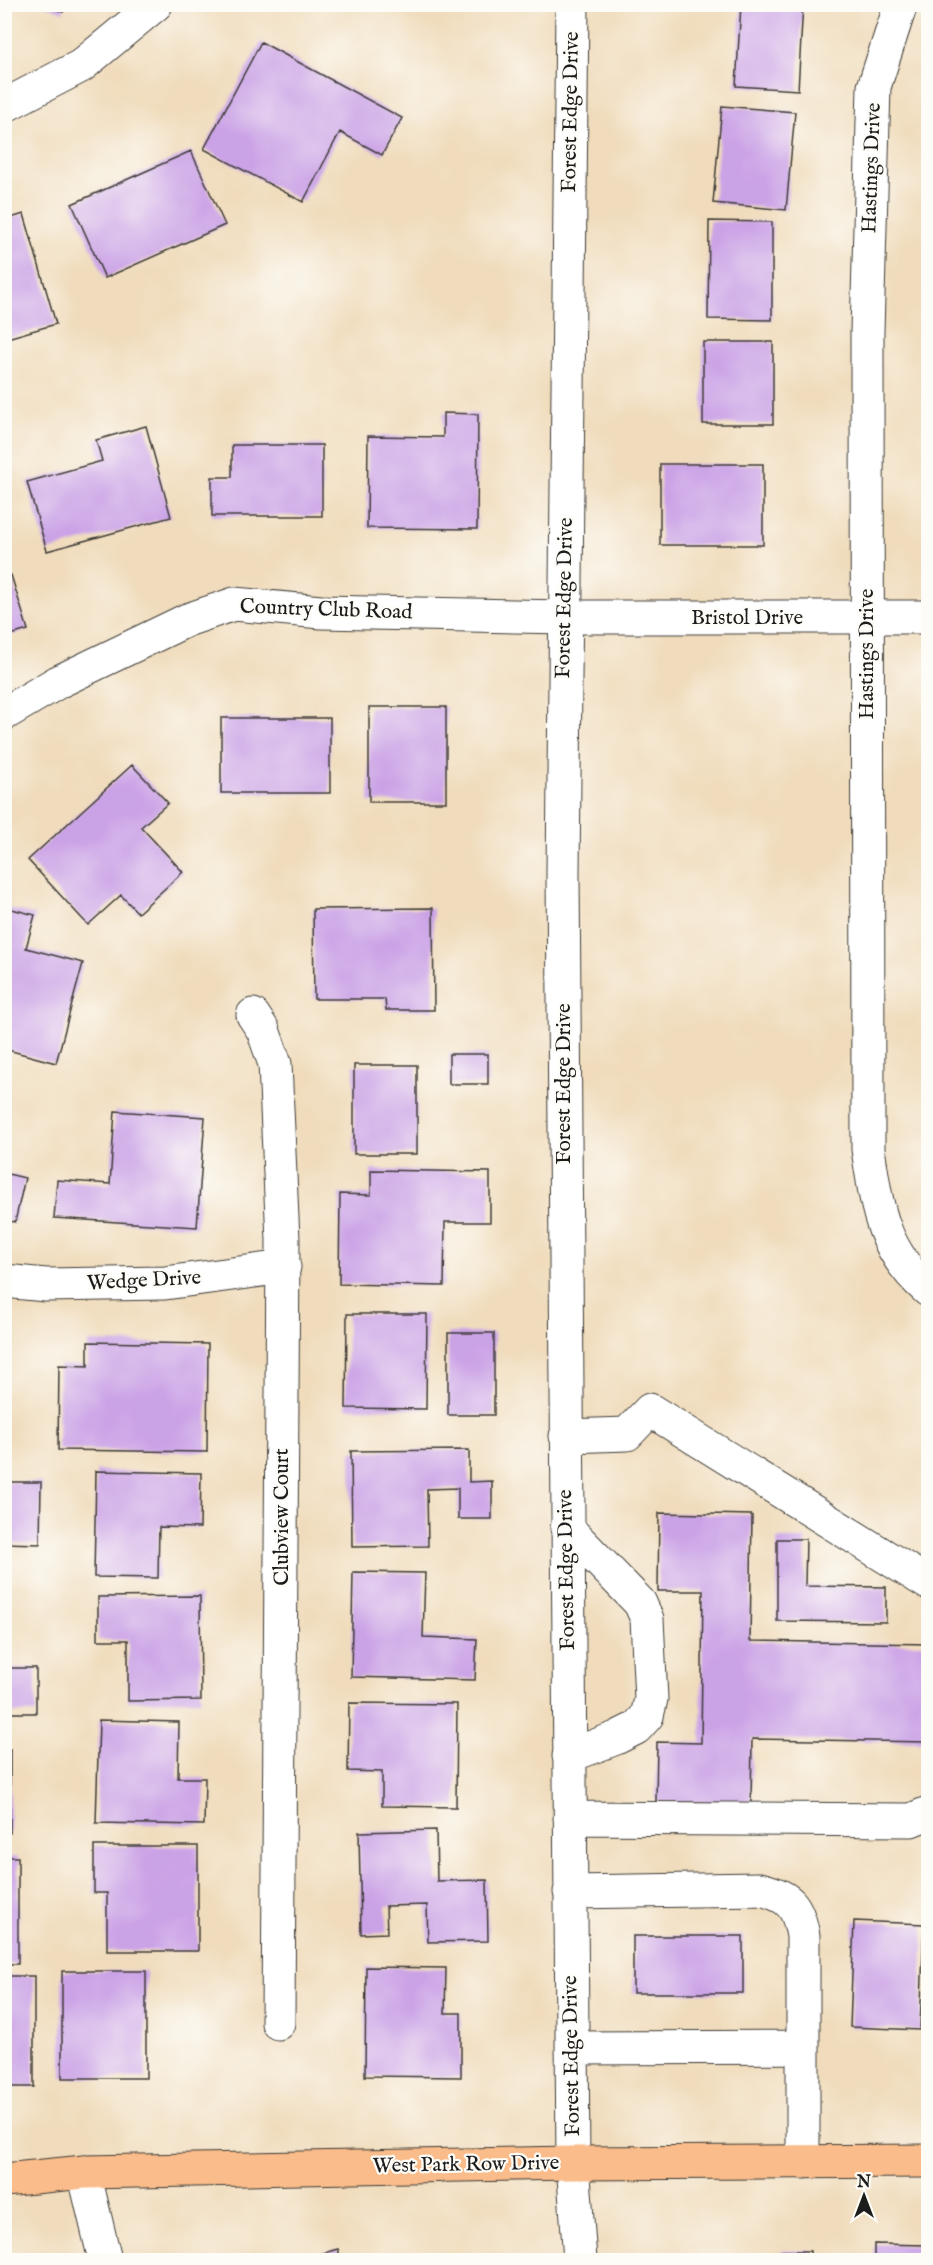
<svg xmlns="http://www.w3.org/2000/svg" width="933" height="2265" viewBox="0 0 933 2265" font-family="'IM FELL English',serif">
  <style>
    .building { fill: #caa2e6 }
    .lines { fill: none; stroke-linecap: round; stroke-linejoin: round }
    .minor-casing { stroke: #3c3934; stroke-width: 35 }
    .major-casing { stroke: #3c3934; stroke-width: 35 }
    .minor { stroke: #fff; stroke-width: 33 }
    .major { stroke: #f9bc8a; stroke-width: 33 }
    .labels { text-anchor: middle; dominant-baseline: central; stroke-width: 4.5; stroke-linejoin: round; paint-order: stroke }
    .street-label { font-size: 21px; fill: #1c1c1c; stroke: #fdfcf7 }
  </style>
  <rect width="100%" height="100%" fill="#fdfcf7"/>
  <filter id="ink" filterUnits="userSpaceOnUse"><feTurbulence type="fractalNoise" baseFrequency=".0167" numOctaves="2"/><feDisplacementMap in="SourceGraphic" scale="12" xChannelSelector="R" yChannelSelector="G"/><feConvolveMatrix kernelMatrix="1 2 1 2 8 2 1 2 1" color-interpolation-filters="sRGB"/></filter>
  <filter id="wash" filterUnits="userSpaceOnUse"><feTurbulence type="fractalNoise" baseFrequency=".008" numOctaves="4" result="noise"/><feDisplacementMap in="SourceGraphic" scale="24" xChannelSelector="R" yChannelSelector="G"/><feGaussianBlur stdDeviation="1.35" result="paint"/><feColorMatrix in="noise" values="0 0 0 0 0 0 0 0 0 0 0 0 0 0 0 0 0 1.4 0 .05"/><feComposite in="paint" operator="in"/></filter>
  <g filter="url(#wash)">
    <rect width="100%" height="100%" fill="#f0dcbc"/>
    <g id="blocks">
      <path class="building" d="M42,4H66L63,12Z
        M741,4H803L798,90L736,86Z
        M261,42L402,118L382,155L340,132L303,202L204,149Z
        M722,106L795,112L786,210L713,203Z
        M191,151L225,225L105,278L72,204Z
        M24,214L56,324L4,339V220Z
        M709,221L772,222V320L708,319Z
        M703,342H773V424H703Z
        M443,413L478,414L477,529L367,528L368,436L443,437Z
        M146,426L171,517L47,551L27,482L102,461L96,440Z
        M232,445H322V516H212V477H232Z
        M660,464H763V545H660Z
        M11,575L28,630L4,637V577Z
        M369,707H446V802H369Z
        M221,718H330V793H221Z
        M132,765L168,803L141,827L183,872L138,913L121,895L88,925L28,860Z
        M4,907L35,915L26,948L83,963L56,1063L4,1049Z
        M433,908L434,1010H386L385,999H314L313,909Z
        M449,1054H488V1084H449Z
        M354,1065H417V1154H354Z
        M115,1111L205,1117L197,1227L54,1218L57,1180L110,1184Z
        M4,1113L10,1114L5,1133H4Z
        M371,1170L490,1172V1222H445L444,1286L339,1284L340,1194L371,1195Z
        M4,1173L25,1178L15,1222L4,1220Z
        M347,1314H427L426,1409L346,1408Z
        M448,1333H494V1415H448Z
        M88,1342L208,1344L207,1452L58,1450L59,1365L88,1366Z
        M469,1450V1482L492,1481V1519H458V1488L427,1489L428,1546L352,1547L351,1451Z
        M96,1471L201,1473L200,1528L159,1527L158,1578L94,1577Z
        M4,1482H41L40,1544L4,1543Z
        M659,1513L752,1515L750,1641L928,1644V1742L752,1739L751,1803L656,1802L657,1742L701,1743L703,1591H658Z
        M777,1539H806L805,1586L886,1587V1622L777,1621Z
        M353,1572L425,1573L423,1637L477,1639L475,1680L351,1677Z
        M200,1596L201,1700L128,1701V1640H98V1597Z
        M4,1668H36V1713H4Z
        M349,1703L457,1704L456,1807L382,1806V1772L348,1771Z
        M99,1720L179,1722L178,1778H205L204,1825L96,1823Z
        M4,1749H10V1833H4Z
        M436,1830L437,1881L487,1880L488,1941L428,1942L427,1905L386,1906L387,1933L361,1934L359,1832Z
        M94,1846H198V1951H107V1893H94Z
        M4,1857H18V1964H4Z
        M854,1921L924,1924L920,2030L850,2027Z
        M633,1936H743V1993H633Z
        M366,1967L446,1968L445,2013H461V2077L365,2076Z
        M62,1971H146V2078H62Z
        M4,1976H34V2087H4Z
        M874,2244L928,2245V2260H874Z
        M338,2249L341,2260H298Z
        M782,2251H810V2260H782Z"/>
    </g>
  </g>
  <g filter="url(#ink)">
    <use href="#blocks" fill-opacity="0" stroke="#3c3934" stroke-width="1.5"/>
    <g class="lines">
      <g class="minor-casing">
        <path id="minor" d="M572,4L563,874L573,2163L580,2260
          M901,4L874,87L867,332L868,1149C877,1207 881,1249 928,1290
          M4,106L81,66L156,4
          M4,714L58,682L187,620L234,604L321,612L565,617H928
          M253,1015L263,1030L275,1064L283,1240L278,2023
          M4,1281L46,1285L165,1283L284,1267
          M566,1436L627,1434L650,1410L928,1583
          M567,1528L640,1603L647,1619L651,1699L647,1716L636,1728L616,1738L569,1756
          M570,1818L911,1820L928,1813
          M570,1892L760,1889C790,1896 798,1906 803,1936V2162
          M572,2048L803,2047
          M84,2172L105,2260"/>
      </g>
      <g class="major-casing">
        <path id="major" d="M4,2180L84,2172L573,2163L928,2161"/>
      </g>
      <use href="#minor" class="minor"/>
      <use href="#major" class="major"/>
    </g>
  </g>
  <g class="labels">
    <g class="street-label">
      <text transform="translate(571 112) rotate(-89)">Forest Edge Drive</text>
      <text transform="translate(872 168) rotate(-88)">Hastings Drive</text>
      <text transform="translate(565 598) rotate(-89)">Forest Edge Drive</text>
      <text transform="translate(326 610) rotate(2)">Country Club Road</text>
      <text x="747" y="618">Bristol Drive</text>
      <text transform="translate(867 654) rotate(-90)">Hastings Drive</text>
      <text transform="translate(564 1084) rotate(-90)">Forest Edge Drive</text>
      <text transform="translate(144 1281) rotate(-3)">Wedge Drive</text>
      <text transform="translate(282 1517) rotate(-90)">Clubview Court</text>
      <text transform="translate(567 1570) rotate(-91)">Forest Edge Drive</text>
      <text transform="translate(572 2056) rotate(-91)">Forest Edge Drive</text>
      <text transform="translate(466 2165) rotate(-1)">West Park Row Drive</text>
    </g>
  </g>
  <rect width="933" height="2265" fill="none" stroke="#fdfcf7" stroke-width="24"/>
  <g transform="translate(864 2196)" stroke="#fdfcf7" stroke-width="4.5" paint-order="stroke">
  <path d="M0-4.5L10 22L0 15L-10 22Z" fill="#1c1c1c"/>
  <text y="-9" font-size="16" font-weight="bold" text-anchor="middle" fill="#1c1c1c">N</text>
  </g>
</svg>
